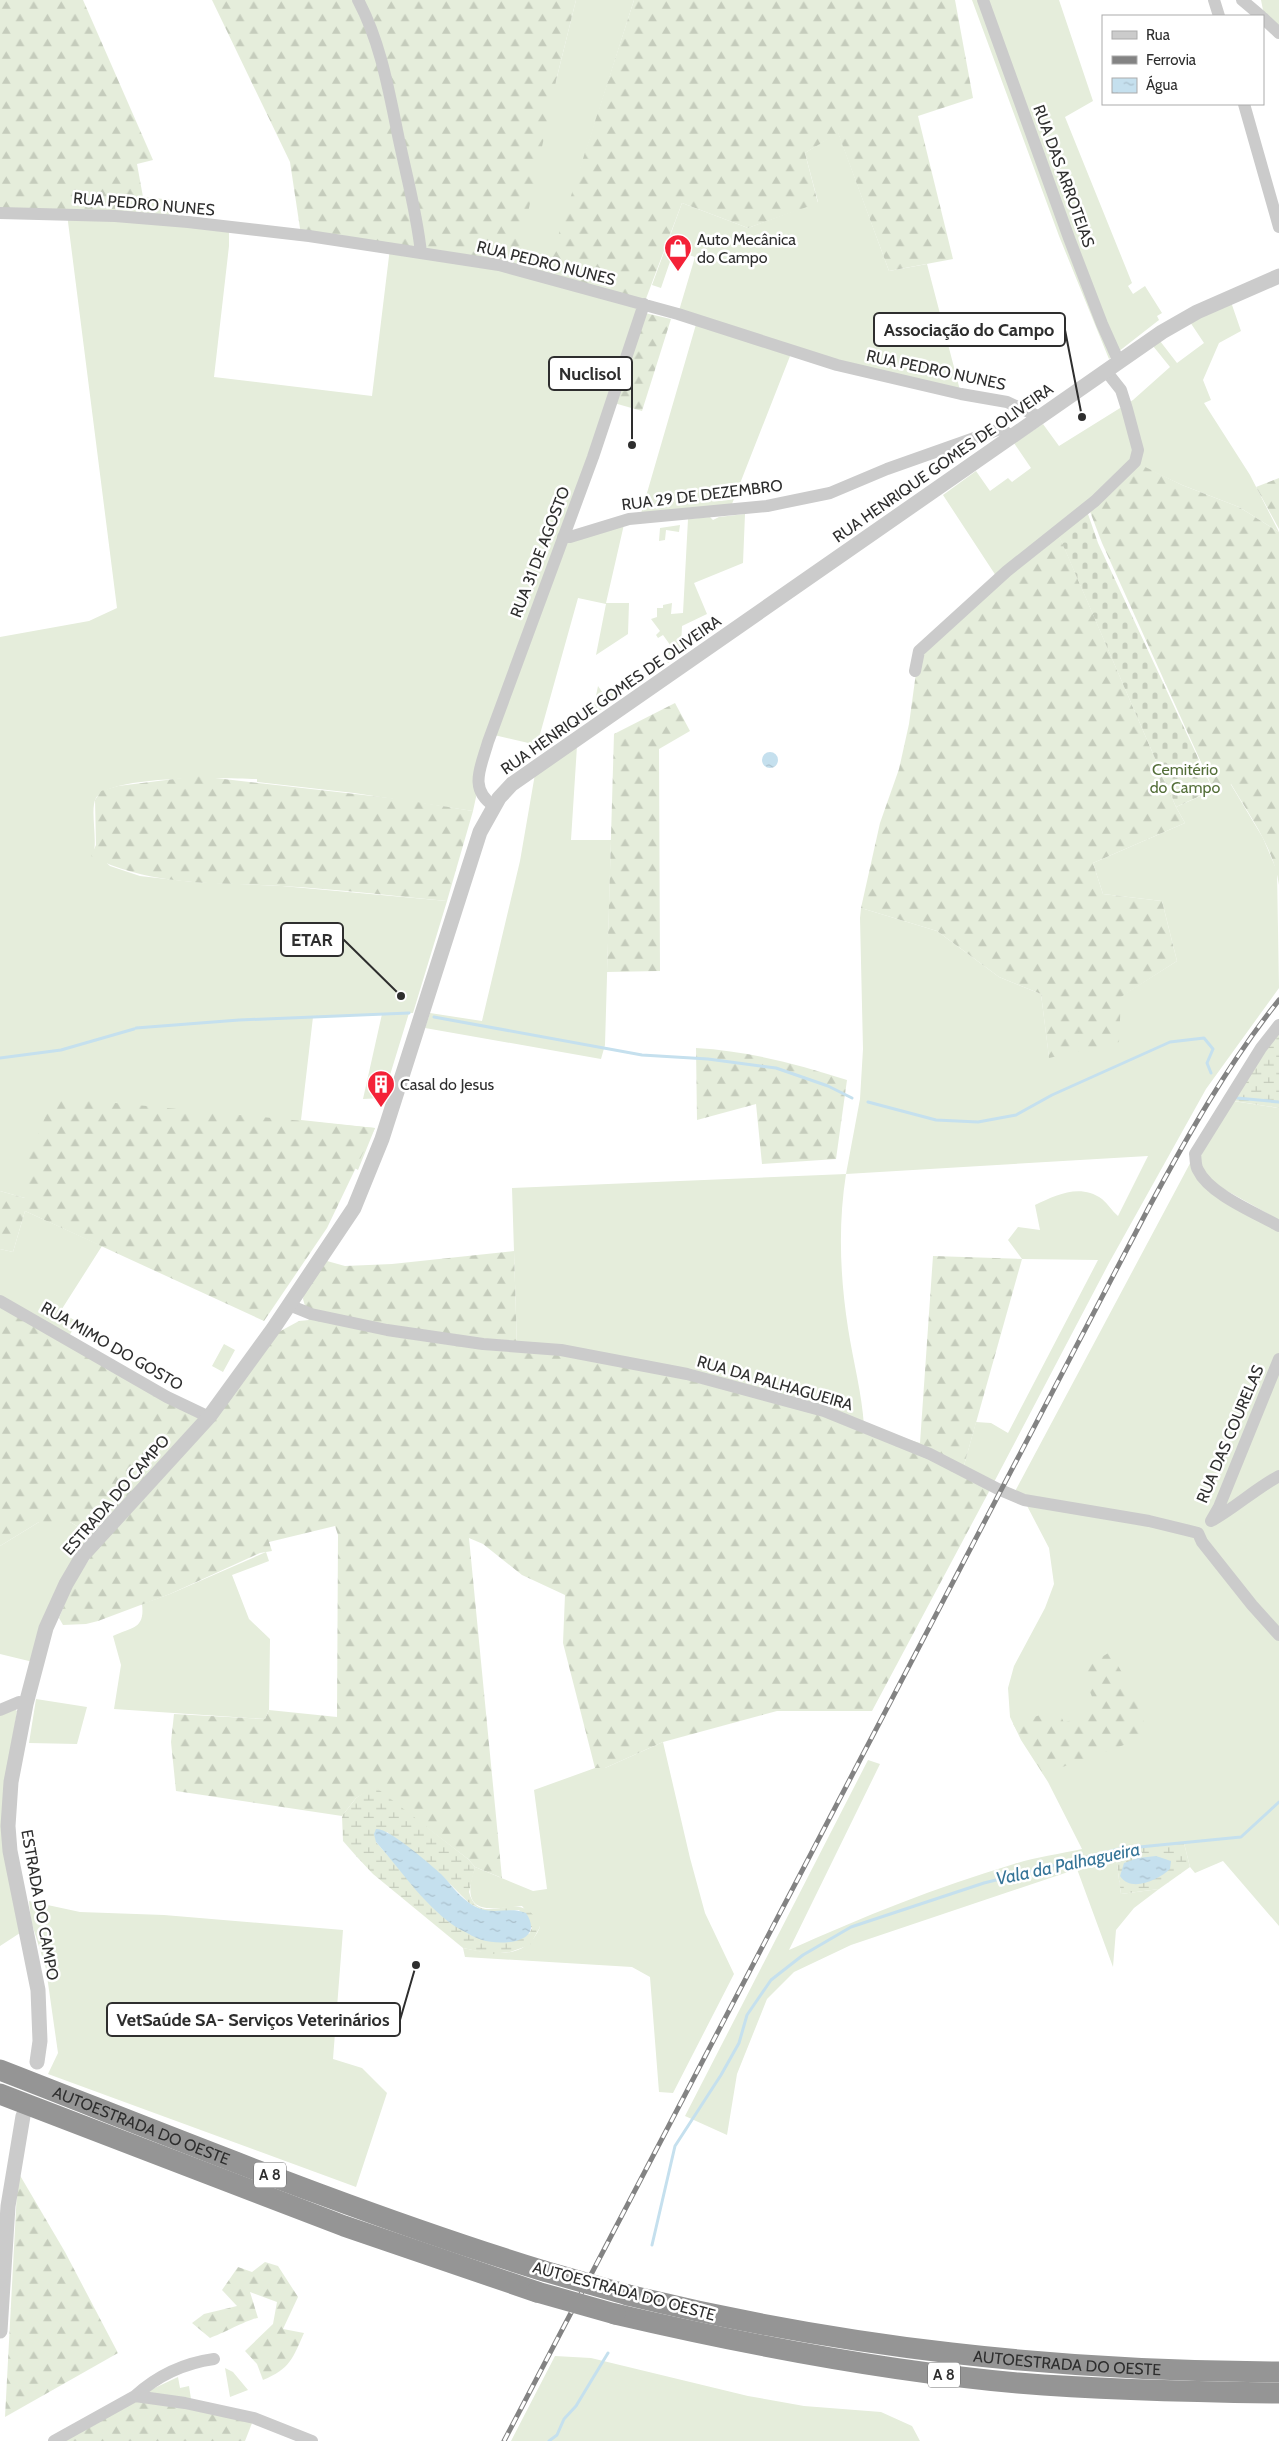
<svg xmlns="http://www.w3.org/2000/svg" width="1279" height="2441" viewBox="0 0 1279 2441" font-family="Cabin,sans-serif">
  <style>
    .grass { fill: #e5eddb }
    .forest { fill: url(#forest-firs) }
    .wetland { fill: url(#wetland-marsh); fill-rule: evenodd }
    .cemetery { fill: url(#cemetery-stones) }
    .water { fill: url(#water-ripples) }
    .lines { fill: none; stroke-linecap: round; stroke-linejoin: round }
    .stream { stroke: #c5e0ee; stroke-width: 3 }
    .minor { stroke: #cbcbcb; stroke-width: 12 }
    .tertiary { stroke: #cbcbcb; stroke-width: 15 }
    .motorway { stroke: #959595; stroke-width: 21 }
    .rail-casing { stroke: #838383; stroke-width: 5 }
    .rail { stroke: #fff; stroke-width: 3; stroke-dasharray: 9; stroke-linecap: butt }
    .motorway-bridge { stroke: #959595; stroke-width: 21 }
    .labels { text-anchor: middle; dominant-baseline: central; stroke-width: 5; stroke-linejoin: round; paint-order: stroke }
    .shield { fill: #fff; stroke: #6d6d6d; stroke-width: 1 }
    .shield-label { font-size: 15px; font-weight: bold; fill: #2e2e2e }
    .street-label { font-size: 16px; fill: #2e2e2e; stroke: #fff }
    .poi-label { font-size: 16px; fill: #2e2e2e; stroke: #fff; text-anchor: start }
    .park-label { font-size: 16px; fill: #536e38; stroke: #fff }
    .water-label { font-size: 18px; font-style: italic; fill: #357497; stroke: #fff }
    .leader { fill: none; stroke: #2e2e2e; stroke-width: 2 }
    .callout-dot { fill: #2e2e2e; stroke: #fff; stroke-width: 2 }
    .callout { fill: #fff; stroke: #2e2e2e; stroke-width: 2 }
    .callout-label { font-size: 18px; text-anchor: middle; font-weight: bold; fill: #2e2e2e }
  </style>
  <defs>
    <pattern id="forest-firs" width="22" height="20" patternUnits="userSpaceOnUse" patternTransform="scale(1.25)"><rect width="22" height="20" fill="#e5eddb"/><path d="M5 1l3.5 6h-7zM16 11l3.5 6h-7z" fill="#c5ccbc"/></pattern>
    <pattern id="wetland-marsh" width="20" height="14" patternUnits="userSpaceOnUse" patternTransform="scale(1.25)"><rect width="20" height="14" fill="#e5eddb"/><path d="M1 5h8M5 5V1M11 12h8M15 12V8" fill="none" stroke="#c5ccbc"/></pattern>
    <pattern id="cemetery-stones" width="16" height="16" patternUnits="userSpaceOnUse" patternTransform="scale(1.25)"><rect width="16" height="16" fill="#e5eddb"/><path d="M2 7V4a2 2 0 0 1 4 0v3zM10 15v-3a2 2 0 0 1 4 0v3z" fill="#c5ccbc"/></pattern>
    <pattern id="water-ripples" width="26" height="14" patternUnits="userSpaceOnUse" patternTransform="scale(1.25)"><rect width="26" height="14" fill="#c5e0ee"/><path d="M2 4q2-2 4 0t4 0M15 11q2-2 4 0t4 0" fill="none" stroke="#aac0cc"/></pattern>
  </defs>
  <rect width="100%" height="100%" fill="#fff"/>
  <path class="grass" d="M576,0H634L548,271L644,304L563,536L625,520L606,603H629L628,634L596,655L606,604L578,598L537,745L494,735L488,742L473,811L354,793L257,782V779C228,778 111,774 96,798C90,808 97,837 94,851L110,866L140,876L193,882L282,886L447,901L413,1013H409L383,1098L363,1099L382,1014L313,1017L301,1120L375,1128L358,1170L353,1167H25V1198L0,1191V637L89,621L117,608L67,214L229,228V246L214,377L372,396L390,248L556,81Z
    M972,0H1059L1093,101L1065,117L1132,283L1128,286L1133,294L1145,286L1162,313L1157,316L1159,320L1109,359L1059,236Z
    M1261,0H1279V32L1265,20Z
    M838,132L889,271L927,264L961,394L792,351L730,509L640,517L697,321L678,314L695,257L674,250L661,288L652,285L682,203L748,228L818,202L805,153Z
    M1231,302L1241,331L1219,343L1203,380L1211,400L1204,403L1250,475L1279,532L1239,507L1182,485L1135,463L998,579L943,495L976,471L990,491L1008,478L1012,482L1031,468L1014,443L1043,424L1059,446L1133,400L1170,367L1153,346L1160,341L1177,363L1204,343L1190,322Z
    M745,514L743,563L694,583L707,614L682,626L681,648L678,656L668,663L663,656L673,649L663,635L658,638L656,635L660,631L651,619L657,617V608H663V605L672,603L671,614L683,613L688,519L710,517L713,520L719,517Z
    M680,525L679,532L666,530L665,540L659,541L660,528Z
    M598,686L605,696L614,690L619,697L592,716Z
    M577,746L571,840H611L605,1045L601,1059L425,1028L430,1013L482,1021L520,861L535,774Z
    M1230,783L1263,838L1277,871L1279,988L1206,1089L1109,1263L992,1486L963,1469L976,1422L991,1423L1008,1433L1098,1260L1022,1259L1008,1240L1018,1227L1040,1230L1035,1205C1056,1195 1080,1183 1102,1199C1108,1204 1112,1211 1118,1216L1148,1156L846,1174C838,1225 840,1276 848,1328C853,1361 862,1393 864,1426L517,1347L512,1188L846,1174L860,1099L863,1049L860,918L861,908L937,931L999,977L1041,994L1049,1057L1120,997L1177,961L1162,901L1103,894L1093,863L1185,823L1176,807Z
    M1233,1101L1279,1108V1220L1211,1182L1203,1171L1200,1159L1204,1146Z
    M1195,1154L1203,1178L1279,1226V1359L1212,1520L1279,1476V1926L1223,1861L1195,1873L1190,1867L1184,1843L1115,1850L1121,1894L1159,1889L1134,1908L1116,1930L1113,1967L1077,1869L851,1945L794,1972L767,1999L737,2074L727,2135L685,2116L868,1760L880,1764L789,1950C862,1917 937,1887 1014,1864C1036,1857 1060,1854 1082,1849L1048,1782L1021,1740L1010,1717L1008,1688L1014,1666L1045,1608L1054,1584L1049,1548L1024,1500L1013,1495Z
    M25,1211L102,1246L60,1312L78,1322L67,1339L0,1301V1249L13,1252Z
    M224,1344L235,1350L223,1372L212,1366Z
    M1279,1370V1472L1221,1509Z
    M39,1522H70L92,1535L33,1662L0,1654V1546Z
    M266,1552L269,1561L232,1575L249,1619L270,1639L269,1710L265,1719L114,1709L121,1665L113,1636C133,1627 145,1629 142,1604L170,1594Z
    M36,1699L87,1707L77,1744L29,1743Z
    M15,1709L17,1711L2,1813L20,1933L0,1946V1713Z
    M663,1742L690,1858L705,1913L734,1974L673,2093L659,2092L650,1977L632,1967L465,1957L463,1948C492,1954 526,1961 540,1927L522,1906C486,1910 459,1915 475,1867L533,1891L547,1889L534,1790L595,1768H605Z
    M29,1901L80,1912L164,1915L343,1930L333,2059L362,2068L387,2093L356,2187L48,2074L58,2053L46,1969L31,1921Z
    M555,2356L591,2358L748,2396L804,2406L881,2412L912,2426L920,2441H511Z
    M225,2368L233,2372L248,2390L230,2397Z
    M178,2377L180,2388L189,2386L191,2399L146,2392Z"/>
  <path class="forest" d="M0,0H83L153,160L137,164L143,197L174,200L169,221L0,213Z
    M212,0H576L556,81L516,269L301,235L290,162Z
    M634,0H955L973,98L918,116L953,259L889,271L838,133L805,153L818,203L748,228L682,203L644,304L545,277Z
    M645,313L671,319L642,411L614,403Z
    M1135,462L1182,485L1239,507L1279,532V885C1274,848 1249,815 1231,784L1214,791L1102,543L1089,509Z
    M1279,478V529L1256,487Z
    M1058,533L1176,807L1185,823L1093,863L1103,894L1162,901L1177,961L1121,997L1119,1042L1049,1058L1041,994L999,977L937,931L861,908L880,823L899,769L909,724L919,651Z
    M675,703L690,731L659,749L660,971L607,972L614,734Z
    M198,776L399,799L473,811L447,901C392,896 336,889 281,886C215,882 151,887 91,856L96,845L95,800L101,791L118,786Z
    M696,1048C748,1051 797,1064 847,1080L836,1159L762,1164L756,1104L697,1120Z
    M53,1097L375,1128L327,1228L264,1321L25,1211L13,1252L0,1249V1191L25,1198V1167Z
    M514,1251L517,1347L687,1374L920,1443L933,1256L1022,1259L963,1469L992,1486L872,1711H777L663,1742L605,1768H595L563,1643L565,1595L522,1575L483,1544L469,1538L502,1878L475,1867L468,1859L426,1827L368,1791L356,1798L342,1816L176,1791L171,1742L174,1714L265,1719L269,1710L337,1717L338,1535L335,1526L269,1542L272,1551L260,1553L170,1594L98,1621L86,1624L63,1625L59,1618L72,1586L97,1547L275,1334L299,1321L309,1320L303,1299L304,1293L327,1261L345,1266L392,1264Z
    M0,1301L206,1414L92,1535L70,1522H39L0,1546Z
    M1110,1652L1131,1688L1149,1736L1043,1774L1013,1724L1058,1709L1064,1723L1097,1709L1078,1662L1100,1658Z
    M18,2172L65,2252L118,2353L5,2417Z
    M265,2262L278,2266L298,2297L283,2329L304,2333C293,2358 290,2369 263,2380L257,2364L245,2351L273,2324L277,2302L250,2292L258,2318C249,2319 222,2334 210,2338L192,2323L204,2314L237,2306L222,2290L238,2267L252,2272Z
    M135,2396L254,2418L245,2441H54Z"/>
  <path class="wetland" d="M1279,1025V1139V1108L1228,1100Z
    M374,1786L468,1859L475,1867L469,1892C480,1933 522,1881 540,1927L530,1945L510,1952L491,1954L463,1948L373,1874L357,1857L343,1841L342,1816L356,1798ZM387,1832L441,1875L469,1903L484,1911L495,1912L519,1910L532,1928L529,1934L435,1909L376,1842Z
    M1184,1843L1190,1867L1159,1889L1121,1894L1115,1850Z"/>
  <path class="cemetery" d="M1087,511L1098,543L1213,790L1176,807L1059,536Z"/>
  <path class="water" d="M762 760a8 8 0 1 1 16 0a8 8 0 1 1-16 0Z
    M376,1829C388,1827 431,1865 441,1874C450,1883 457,1894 468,1902C490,1919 506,1905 526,1913C546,1943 501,1946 482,1940C475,1938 468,1933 461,1930C426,1909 403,1872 376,1842L374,1834Z
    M1156,1856L1171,1861L1170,1869C1158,1880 1131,1893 1120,1876L1124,1863L1138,1858Z"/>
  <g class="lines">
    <path class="stream" d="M434,1017L642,1055L708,1059L776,1068L828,1086L852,1098
      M136,1028L239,1020L409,1013
      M0,1058L61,1050L134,1029
      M1237,1098L1279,1102
      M868,1102L936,1120L978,1122L1016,1115L1052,1095L1170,1042L1204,1038L1213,1049L1207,1063L1211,1073
      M652,2245L675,2146L721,2075L739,2043L747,2015L771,1980L803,1955L851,1927L984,1883L1119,1849L1241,1837L1279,1802
      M549,2441L557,2435L564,2419L576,2406L608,2353"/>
    <path class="minor" d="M358,0C381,43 389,92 399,140C407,178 417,214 421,253
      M983,0L1069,238L1102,324L1119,362
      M1214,0L1219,16
      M1242,0L1261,16
      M1263,18L1279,33
      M1244,104L1279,227
      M0,213L115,216L188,222L309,236L499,265L678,314L837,365L961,394L1007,402L1040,417
      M563,537H570L629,519L767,506L830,493L887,469L1000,429L1012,436
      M915,671L919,651L1007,571L1095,501L1135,462L1138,450L1127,409L1121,390L1106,371
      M494,806C468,789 481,767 488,742L593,457L644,304
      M1279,1025L1261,1048L1195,1154C1196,1159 1195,1165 1198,1170C1209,1194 1256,1213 1279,1226
      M0,1301L167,1397L209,1417
      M289,1305L311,1314L387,1330L483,1344L561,1350L687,1374L824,1411L930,1454L998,1489L1024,1500L1149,1521L1198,1533L1202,1542L1252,1605L1279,1635
      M1213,1520C1236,1507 1255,1489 1279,1476
      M1211,1521L1219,1507L1279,1359
      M0,1710L19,1702L26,1704
      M135,2396C157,2376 185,2363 214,2359
      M54,2441L135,2396L185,2403L254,2418L312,2441"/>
    <path class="tertiary" d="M37,2062L40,2041L38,1990L10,1851L8,1826L11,1782L26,1704L46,1628L66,1584L83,1555L209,1417L273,1329L354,1208L382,1139L480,832L499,798L512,784L1162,332L1197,312L1279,276
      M0,2331L8,2206L23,2116"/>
    <g class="motorway">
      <path id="s1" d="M0,2070C180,2140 359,2214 544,2271"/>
      <path d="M0,2094L344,2226L537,2292"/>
      <path id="s2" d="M628,2295C845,2348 1056,2371 1279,2372"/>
      <path d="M615,2314C748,2345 882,2371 1018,2383C1105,2390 1192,2392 1279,2393"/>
    </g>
    <g class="rail-casing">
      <path id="rail" d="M504,2441L1148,1209C1187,1137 1227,1065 1279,1000"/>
    </g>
    <use href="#rail" class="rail"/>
    <path class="motorway-bridge" d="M544,2271L628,2295
      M537,2292L615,2314"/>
  </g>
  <defs>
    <g id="shop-pin" transform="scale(1.4375)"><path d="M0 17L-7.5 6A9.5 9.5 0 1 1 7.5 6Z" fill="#f42238" stroke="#fff"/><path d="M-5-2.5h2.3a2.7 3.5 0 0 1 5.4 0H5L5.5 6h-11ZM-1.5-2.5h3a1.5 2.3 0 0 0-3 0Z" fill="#fff"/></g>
    <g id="building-pin" transform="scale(1.4375)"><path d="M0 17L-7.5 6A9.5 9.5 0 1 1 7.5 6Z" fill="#f42238" stroke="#fff"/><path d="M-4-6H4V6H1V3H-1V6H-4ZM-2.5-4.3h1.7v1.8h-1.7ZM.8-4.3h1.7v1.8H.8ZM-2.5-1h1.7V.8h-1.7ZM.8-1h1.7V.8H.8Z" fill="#fff"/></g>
  </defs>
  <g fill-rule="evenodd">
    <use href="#shop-pin" x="678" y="248"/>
    <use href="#building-pin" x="381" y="1084"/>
  </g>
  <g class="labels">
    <g class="shield">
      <rect x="254" y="2162.5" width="32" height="25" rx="4"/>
      <rect x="928" y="2362.5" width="32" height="25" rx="4"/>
    </g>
    <g class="shield-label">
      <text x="270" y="2175">A 8</text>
      <text x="944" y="2375">A 8</text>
    </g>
    <g class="street-label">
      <text transform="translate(1064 176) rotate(70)">RUA DAS ARROTEIAS</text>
      <text transform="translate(144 204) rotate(5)">RUA PEDRO NUNES</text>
      <text transform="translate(546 263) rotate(14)">RUA PEDRO NUNES</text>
      <text transform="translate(936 370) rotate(12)">RUA PEDRO NUNES</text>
      <text transform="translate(943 463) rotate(-35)">RUA HENRIQUE GOMES DE OLIVEIRA</text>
      <text transform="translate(702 495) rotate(-7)">RUA 29 DE DEZEMBRO</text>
      <text transform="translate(540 552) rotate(-69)">RUA 31 DE AGOSTO</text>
      <text transform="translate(611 695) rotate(-35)">RUA HENRIQUE GOMES DE OLIVEIRA</text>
      <text transform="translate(112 1346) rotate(30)">RUA MIMO DO GOSTO</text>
      <text transform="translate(775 1383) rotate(16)">RUA DA PALHAGUEIRA</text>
      <text transform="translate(1230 1434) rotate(-67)">RUA DAS COURELAS</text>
      <text transform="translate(116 1495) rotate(-49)">ESTRADA DO CAMPO</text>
      <text transform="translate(40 1905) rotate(80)">ESTRADA DO CAMPO</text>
      <text stroke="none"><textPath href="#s1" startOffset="152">AUTOESTRADA DO OESTE</textPath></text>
      <text transform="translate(624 2291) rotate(15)">AUTOESTRADA DO OESTE</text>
      <text stroke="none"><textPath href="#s2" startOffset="445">AUTOESTRADA DO OESTE</textPath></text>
    </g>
    <g class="poi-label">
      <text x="697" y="239">Auto Mecânica<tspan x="697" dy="18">do Campo</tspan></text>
      <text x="400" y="1084">Casal do Jesus</text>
    </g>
    <g class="park-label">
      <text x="1185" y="769">Cemitério<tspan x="1185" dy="18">do Campo</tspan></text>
    </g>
    <g class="water-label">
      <text transform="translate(1068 1864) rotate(-12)">Vala da Palhagueira</text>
    </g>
  </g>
  <path class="leader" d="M1082 417L1065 330M632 445L632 373M401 996L343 939M416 1965L400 2020"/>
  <g class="callout-dot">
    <circle cx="1082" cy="417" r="5"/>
    <circle cx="632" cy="445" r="5"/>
    <circle cx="401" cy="996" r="5"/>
    <circle cx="416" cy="1965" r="5"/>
  </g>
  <g class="callout">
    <rect x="874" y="313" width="191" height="33" rx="5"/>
    <rect x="549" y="357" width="83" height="33" rx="5"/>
    <rect x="281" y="923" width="62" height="33" rx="5"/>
    <rect x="107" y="2003" width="293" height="33" rx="5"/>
  </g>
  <g class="callout-label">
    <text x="969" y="336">Associação do Campo</text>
    <text x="590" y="380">Nuclisol</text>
    <text x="312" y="946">ETAR</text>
    <text x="253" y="2026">VetSaúde SA- Serviços Veterinários</text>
  </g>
  <rect x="1102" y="15" width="162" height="90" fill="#ffffff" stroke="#ababab"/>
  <rect x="1112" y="31" width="25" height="8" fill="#cbcbcb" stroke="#ababab"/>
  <text x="1146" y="40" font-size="15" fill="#2e2e2e">Rua</text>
  <rect x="1112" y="56" width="25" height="8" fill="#838383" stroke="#ababab"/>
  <text x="1146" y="65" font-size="15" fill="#2e2e2e">Ferrovia</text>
  <rect x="1112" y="78" width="25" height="15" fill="url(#water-ripples)" stroke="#ababab"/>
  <text x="1146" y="90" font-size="15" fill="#2e2e2e">Água</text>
</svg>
